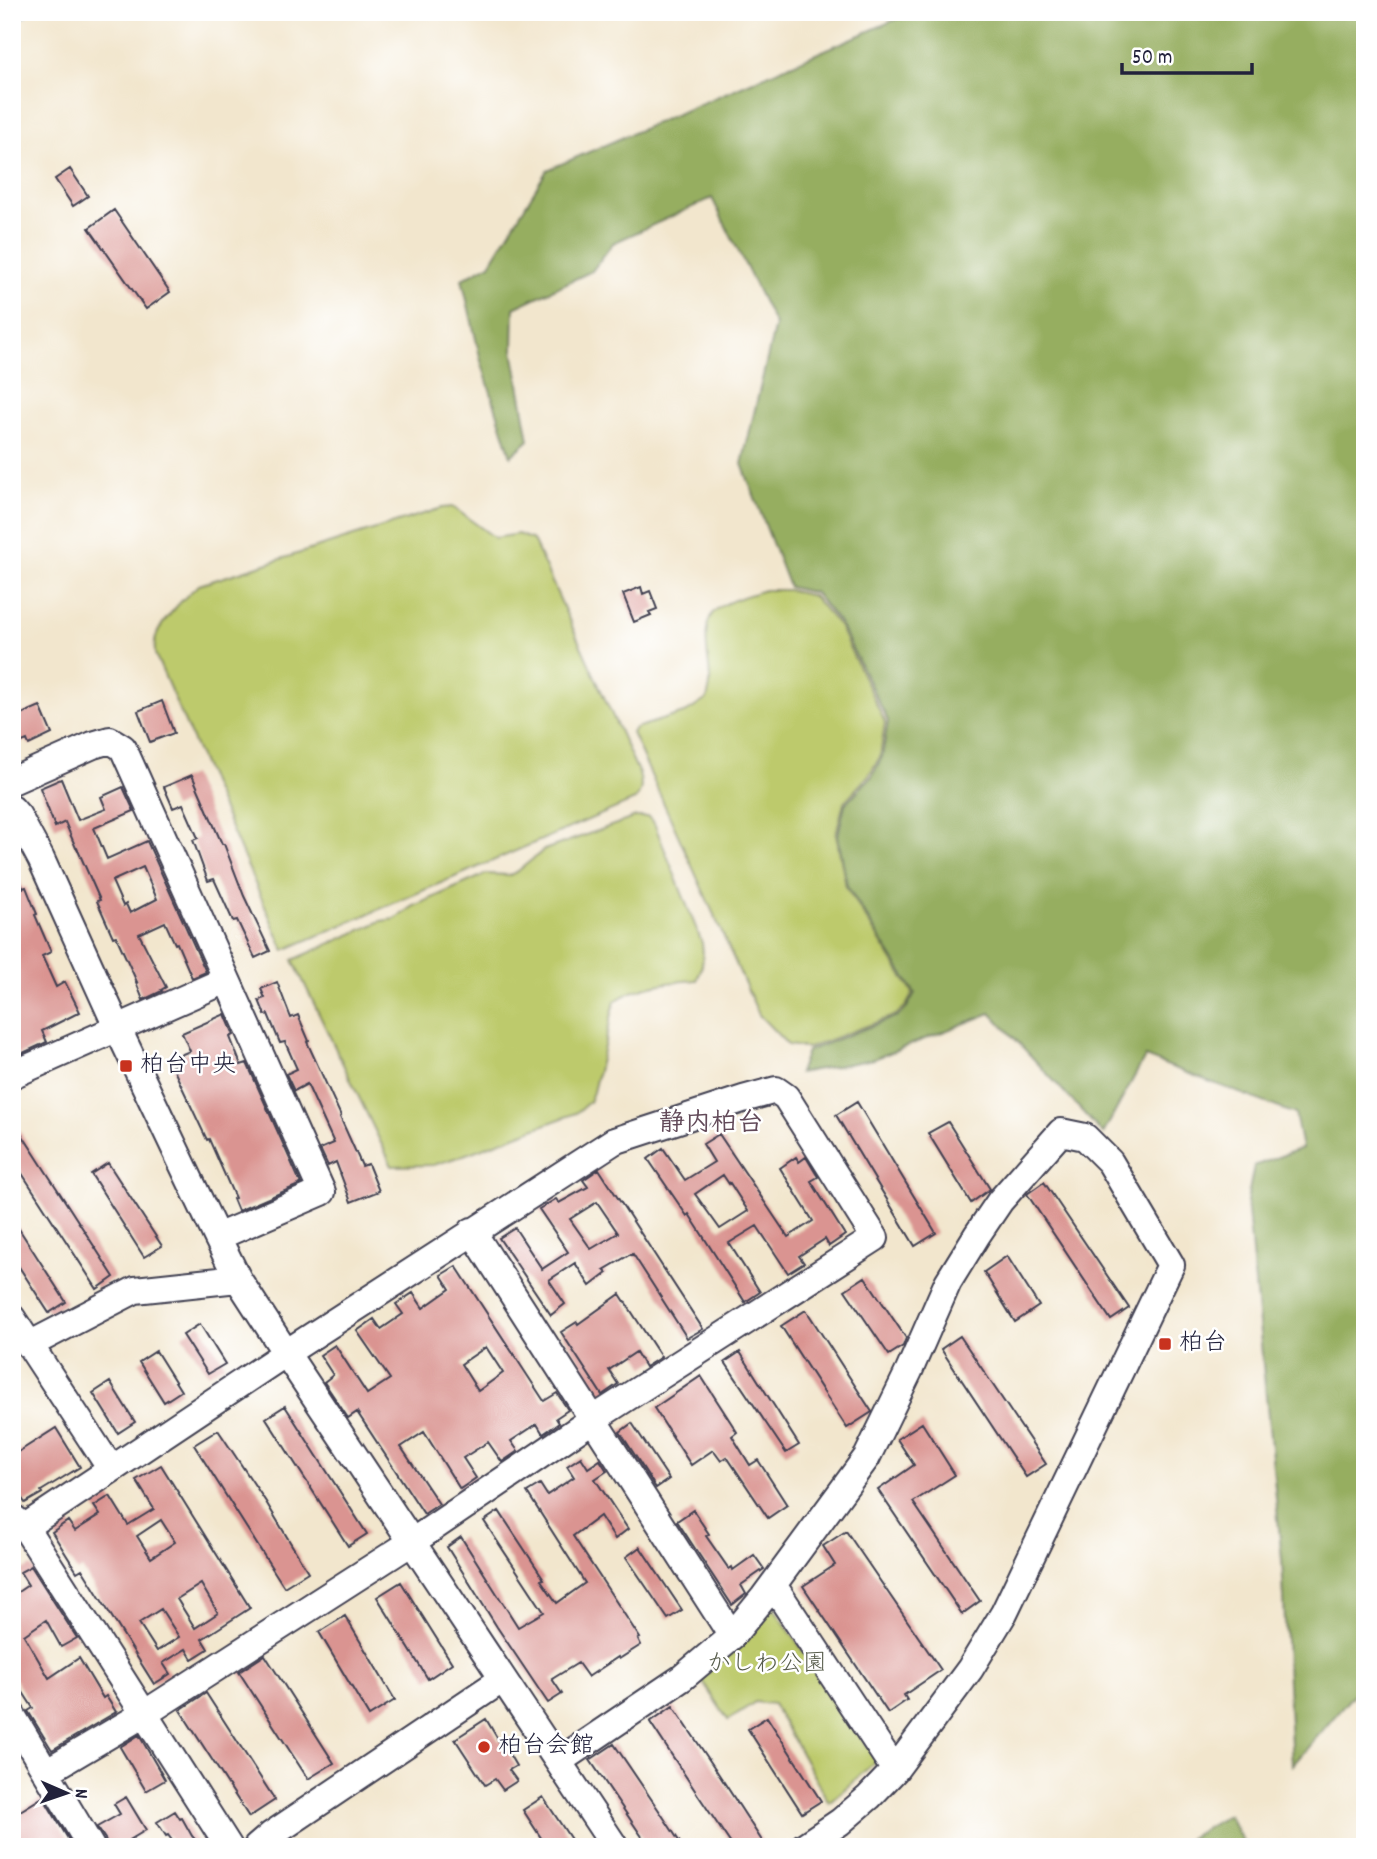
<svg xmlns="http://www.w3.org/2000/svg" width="1377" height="1859" viewBox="0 0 1377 1859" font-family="Dekko,'Klee One',sans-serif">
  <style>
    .green { fill: #bdca6c; stroke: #707654; stroke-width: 2 }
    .forest { fill: #96ae60; stroke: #5c684e; stroke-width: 2 }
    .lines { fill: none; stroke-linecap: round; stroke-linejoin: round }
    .stream { stroke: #63b8e0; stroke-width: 5 }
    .building { fill: #da9491; fill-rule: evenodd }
    .minor-casing { stroke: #413f51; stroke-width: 30 }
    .minor { stroke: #fff; stroke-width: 26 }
    .poi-dot { fill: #c8321e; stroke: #fff; stroke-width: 2.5 }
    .labels { text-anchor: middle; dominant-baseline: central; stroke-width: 5; stroke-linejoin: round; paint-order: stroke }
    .poi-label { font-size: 24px; fill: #22223b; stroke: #fff; text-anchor: start }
    .park-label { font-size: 24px; fill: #585d4c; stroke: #fff }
    .neighbourhood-label { font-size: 26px; font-weight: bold; fill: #624a59; stroke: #fff }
  </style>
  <rect width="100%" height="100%" fill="#fff"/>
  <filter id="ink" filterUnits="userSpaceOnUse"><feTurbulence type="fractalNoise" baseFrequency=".0143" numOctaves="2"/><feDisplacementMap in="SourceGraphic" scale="14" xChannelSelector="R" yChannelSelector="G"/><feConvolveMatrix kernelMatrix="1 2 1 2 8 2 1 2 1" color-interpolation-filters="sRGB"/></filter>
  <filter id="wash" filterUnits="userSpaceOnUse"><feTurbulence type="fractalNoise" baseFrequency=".00686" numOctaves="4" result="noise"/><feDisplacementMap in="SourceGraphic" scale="28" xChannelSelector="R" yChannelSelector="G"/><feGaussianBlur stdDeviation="1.57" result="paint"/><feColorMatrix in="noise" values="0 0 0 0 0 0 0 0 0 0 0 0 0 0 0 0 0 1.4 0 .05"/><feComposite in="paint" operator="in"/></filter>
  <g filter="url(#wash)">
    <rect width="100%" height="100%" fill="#f2e6cd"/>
    <path class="green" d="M453,507L495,538L518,534L533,540L639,774C642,784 642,792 635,800L284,950L155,654C155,649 154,642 156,637C161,621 186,595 199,585L442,508Z
      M765,590H788L813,596L839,626L885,722L880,757L869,775L844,802L836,834L846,887L913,993L906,1006L896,1015L808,1048L788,1045L759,1015L632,733L635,728L687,712L707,699C708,694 710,688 710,683C711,662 697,623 718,608C732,599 749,595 765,590Z
      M636,817H648L654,823L702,943C704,957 703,967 697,980C670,982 638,985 615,1001L593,1092L589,1102L576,1113L461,1156L434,1165L392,1166L293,960L381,921L395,919L414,906L486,874L510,875L518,871L544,850Z
      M772,1605L877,1760L829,1803L773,1704L755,1702L728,1720L700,1678Z"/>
    <path class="forest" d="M913,12H1365V1681L1292,1766L1282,1560L1247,1201L1254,1166L1302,1148L1295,1114L1145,1057L1103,1134L991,1013L874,1059L799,1073L807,1051L898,1016L906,1009L915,993L847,886L838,835L845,804L872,776L882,757L888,721L840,624L815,593L789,587L742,464L775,325L712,198L613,243L592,271L514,308L513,350L529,440L511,456L481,361L462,279L490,264L547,170Z
      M1228,1815L1246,1847H1174Z"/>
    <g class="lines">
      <path class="stream" d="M12,23L28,12"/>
    </g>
    <g id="blocks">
      <path class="building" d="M70,169L88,196L73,206L55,179Z
        M114,210L170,292L146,309L89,228Z
        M641,587L643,594L650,591L657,609L649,612L651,615L634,622L623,594Z
        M162,701L174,733L150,742L138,711Z
        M40,706L52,734L29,745L27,740L12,746V726L19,723L17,716Z
        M192,775L222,844H224L244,896L270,951L255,958L237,920L233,921L214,879L208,881L193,840L198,838L183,804L173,808L164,787Z
        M61,779L78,820L106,809L101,797L123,787L134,811L94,828L107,859L147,841L206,972L192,978L177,943L175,944L165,922L139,934L166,987L161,990L162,991L143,1000L136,982H137L116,936L113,937L97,901L100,900L77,848H76L65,822L55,827L40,788ZM143,867L157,899L130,913L126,904L123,906L112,881Z
        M12,864L23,888L26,887L30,897L37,914L35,915L51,952L42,956L56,987L65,982L80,1012L42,1031L47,1042L12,1058Z
        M277,982L291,1018L298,1015L309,1041L307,1042L341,1116L340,1117L362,1166L368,1164L379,1191L351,1202L336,1162L328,1166L320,1149L334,1143L307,1084L294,1091L286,1074L297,1069L285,1042L280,1043L268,1014L265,1015L259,1000L265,998L261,989Z
        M225,1014L234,1035L230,1037L241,1065L247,1063L301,1184L238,1211L233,1199L235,1198L209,1139L207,1140L172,1066L183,1061L180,1055L190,1051L182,1033Z
        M857,1102L936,1233L915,1246L836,1115Z
        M12,1119L114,1277L97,1289L12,1158Z
        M948,1122L990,1189L971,1203L928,1133Z
        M719,1134L788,1237L813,1221L780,1168L796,1157L799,1162L806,1157L818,1177L811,1181L845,1235L829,1246L825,1239L799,1256L804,1263L788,1273L757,1226L729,1243L760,1292L745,1302L689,1214L687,1216L648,1159L663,1148L685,1180L714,1162L703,1144ZM723,1175L729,1184L730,1183L748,1211L720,1229L695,1194Z
        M108,1163L162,1246L144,1257L91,1174Z
        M599,1169L703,1329L687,1338L633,1254L632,1255L631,1254L604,1270L607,1273L590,1286L575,1263L549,1280L565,1304L551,1315L499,1238L515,1228L542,1269L568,1252L539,1209L556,1199L559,1203L588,1187L583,1180ZM597,1202L618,1233L591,1249L570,1219Z
        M1044,1182L1129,1308L1111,1320L1027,1194Z
        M12,1218L66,1302L49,1313L12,1256Z
        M1007,1256L1039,1306L1015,1322L984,1272Z
        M456,1266L544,1401L557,1393L568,1410L556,1418L559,1423L543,1434L537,1424L511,1441L518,1451L502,1462L488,1442L463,1458L476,1478L460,1489L424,1432L401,1447L439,1504L424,1514L357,1412L348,1418L324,1382L333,1375L320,1355L335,1345L367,1394L390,1379L357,1331L374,1319L381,1329L403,1314L396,1304L413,1293L423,1308L450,1289L441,1275ZM486,1347L503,1373L478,1391L461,1364Z
        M865,1277L906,1338L903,1346L889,1355L845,1290Z
        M620,1294L661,1357L645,1367L636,1352L609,1370L618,1384L602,1395L561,1332L577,1322L578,1324Z
        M806,1310L872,1412L847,1428L781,1326Z
        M200,1324L225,1364L208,1374L183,1335Z
        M960,1336L1046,1464L1026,1477L941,1349Z
        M156,1351L181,1391L164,1402L139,1362Z
        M740,1352L799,1445L786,1453L725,1362Z
        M701,1376L737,1432L732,1436L750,1465L758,1460L787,1505L768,1518L727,1457L721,1461L713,1450L691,1465L654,1408Z
        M110,1382L135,1422L118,1433L93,1393Z
        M285,1406L367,1534L348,1546L266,1418Z
        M632,1423L669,1479L656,1488L620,1432Z
        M922,1423L955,1475L913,1502L980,1601L962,1614L878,1490L914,1465L897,1439Z
        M56,1428L80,1467L41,1491L42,1493L25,1503L12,1483V1456Z
        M218,1430L266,1502L308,1572L284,1587L194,1445Z
        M581,1457L588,1468L600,1460L607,1471L595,1479L628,1529L615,1539L600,1516L573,1536L640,1638L638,1639L641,1645L619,1659L618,1657L588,1677L578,1663L552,1679L562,1694L548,1703L497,1627L447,1547L461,1537L518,1627L544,1612L484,1521L499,1511L544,1579L541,1580L557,1603L585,1583L527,1492L540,1484L547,1495L574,1477L567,1466Z
        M161,1465L250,1608L202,1639L208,1649L192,1659L186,1649L163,1663L170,1674L154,1684L82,1569L77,1572L52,1532L68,1521L75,1531L100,1515L94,1506L110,1496L128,1525L154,1509L136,1480ZM161,1520L175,1542L151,1558L137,1536ZM201,1584L218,1613L195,1628L177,1599ZM161,1609L179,1637L157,1651L139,1623Z
        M693,1510L709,1534L706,1536L729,1569L732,1567L733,1570L754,1555L764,1569L741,1585L746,1594L732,1605L677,1521Z
        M846,1531L941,1670L904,1695L907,1700L888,1713L803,1586L835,1565L823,1546Z
        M640,1547L682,1610L668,1619L626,1557Z
        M31,1566L77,1638L61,1647L46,1620L24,1635L49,1678L79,1658L103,1698L106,1696L116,1712L52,1750L28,1711L33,1708L12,1675V1596L28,1585L20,1572Z
        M401,1582L452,1663L428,1679L377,1597Z
        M345,1616L395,1700L369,1716L319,1632Z
        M265,1655L334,1763L308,1779L239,1672Z
        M206,1693L275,1800L249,1817L180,1710Z
        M673,1706L716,1770L766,1847H733L698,1795L650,1722Z
        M767,1717L821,1801L802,1813L748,1729Z
        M486,1719L499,1741L502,1739L511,1753L509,1754L516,1766L509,1770L517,1781L503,1790L495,1779L485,1785L455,1739Z
        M139,1735L165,1780L146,1791L120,1747Z
        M614,1744L658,1809L683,1847H649L590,1760Z
        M43,1797L73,1847H12V1816Z
        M126,1797L146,1830L118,1847H107L105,1839L97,1827L120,1814L114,1804Z
        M543,1797L576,1847H547L523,1810Z
        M175,1811L180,1819L182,1818L192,1836L202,1847H177L168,1835L166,1836L157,1822Z"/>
    </g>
  </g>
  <g filter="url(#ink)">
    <use href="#blocks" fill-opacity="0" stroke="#413f51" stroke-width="2"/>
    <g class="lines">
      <g class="minor-casing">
        <path id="minor" d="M12,781L93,745L110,740L123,748L322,1192L217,1237
          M12,809L18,816L41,859L118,1029L217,1237L238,1279L286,1353L615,1847
          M12,1075L226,980
          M472,1231L732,1636
          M12,1318L111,1469
          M29,1345L135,1290L238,1279
          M12,1517L25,1527L229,1847
          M25,1527L286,1353L614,1141L743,1099L776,1090L786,1097L875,1238L592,1420L412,1542L144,1714L46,1772
          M773,1585L895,1770
          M12,1715L91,1847
          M559,1761L682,1678L732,1636L764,1597L867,1457L909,1371L948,1282L977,1235L1000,1201L1061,1132L1085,1137L1110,1162L1171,1265L1004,1613L970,1669L895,1770L869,1797L840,1822L803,1847
          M257,1847L271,1835L503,1679"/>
      </g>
      <use href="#minor" class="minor"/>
    </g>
  </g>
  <g class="poi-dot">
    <rect x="119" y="1059" width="14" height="14" rx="3.5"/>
    <rect x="1158" y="1337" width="14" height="14" rx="3.5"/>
    <circle cx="484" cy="1747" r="7"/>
  </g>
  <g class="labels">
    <g class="poi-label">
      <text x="140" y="1066">柏台中央</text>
      <text x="1179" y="1344">柏台</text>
      <text x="498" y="1747">柏台会館</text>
    </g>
    <g class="park-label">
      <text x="767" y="1665">かしわ公園</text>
    </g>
    <g class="neighbourhood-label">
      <text x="711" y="1124">静内柏台</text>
    </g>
  </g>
  <rect width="1377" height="1859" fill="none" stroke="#fff" stroke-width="42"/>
  <g transform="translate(66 1793) rotate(92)" stroke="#ffffff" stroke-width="5" paint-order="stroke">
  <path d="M0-5L12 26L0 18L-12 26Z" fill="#22223b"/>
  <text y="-10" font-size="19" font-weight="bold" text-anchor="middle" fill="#22223b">N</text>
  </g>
  <path d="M1122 63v10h130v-10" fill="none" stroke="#22223b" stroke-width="3.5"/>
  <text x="1132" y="63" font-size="21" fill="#22223b" stroke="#ffffff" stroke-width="5" paint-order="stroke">50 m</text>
</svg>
